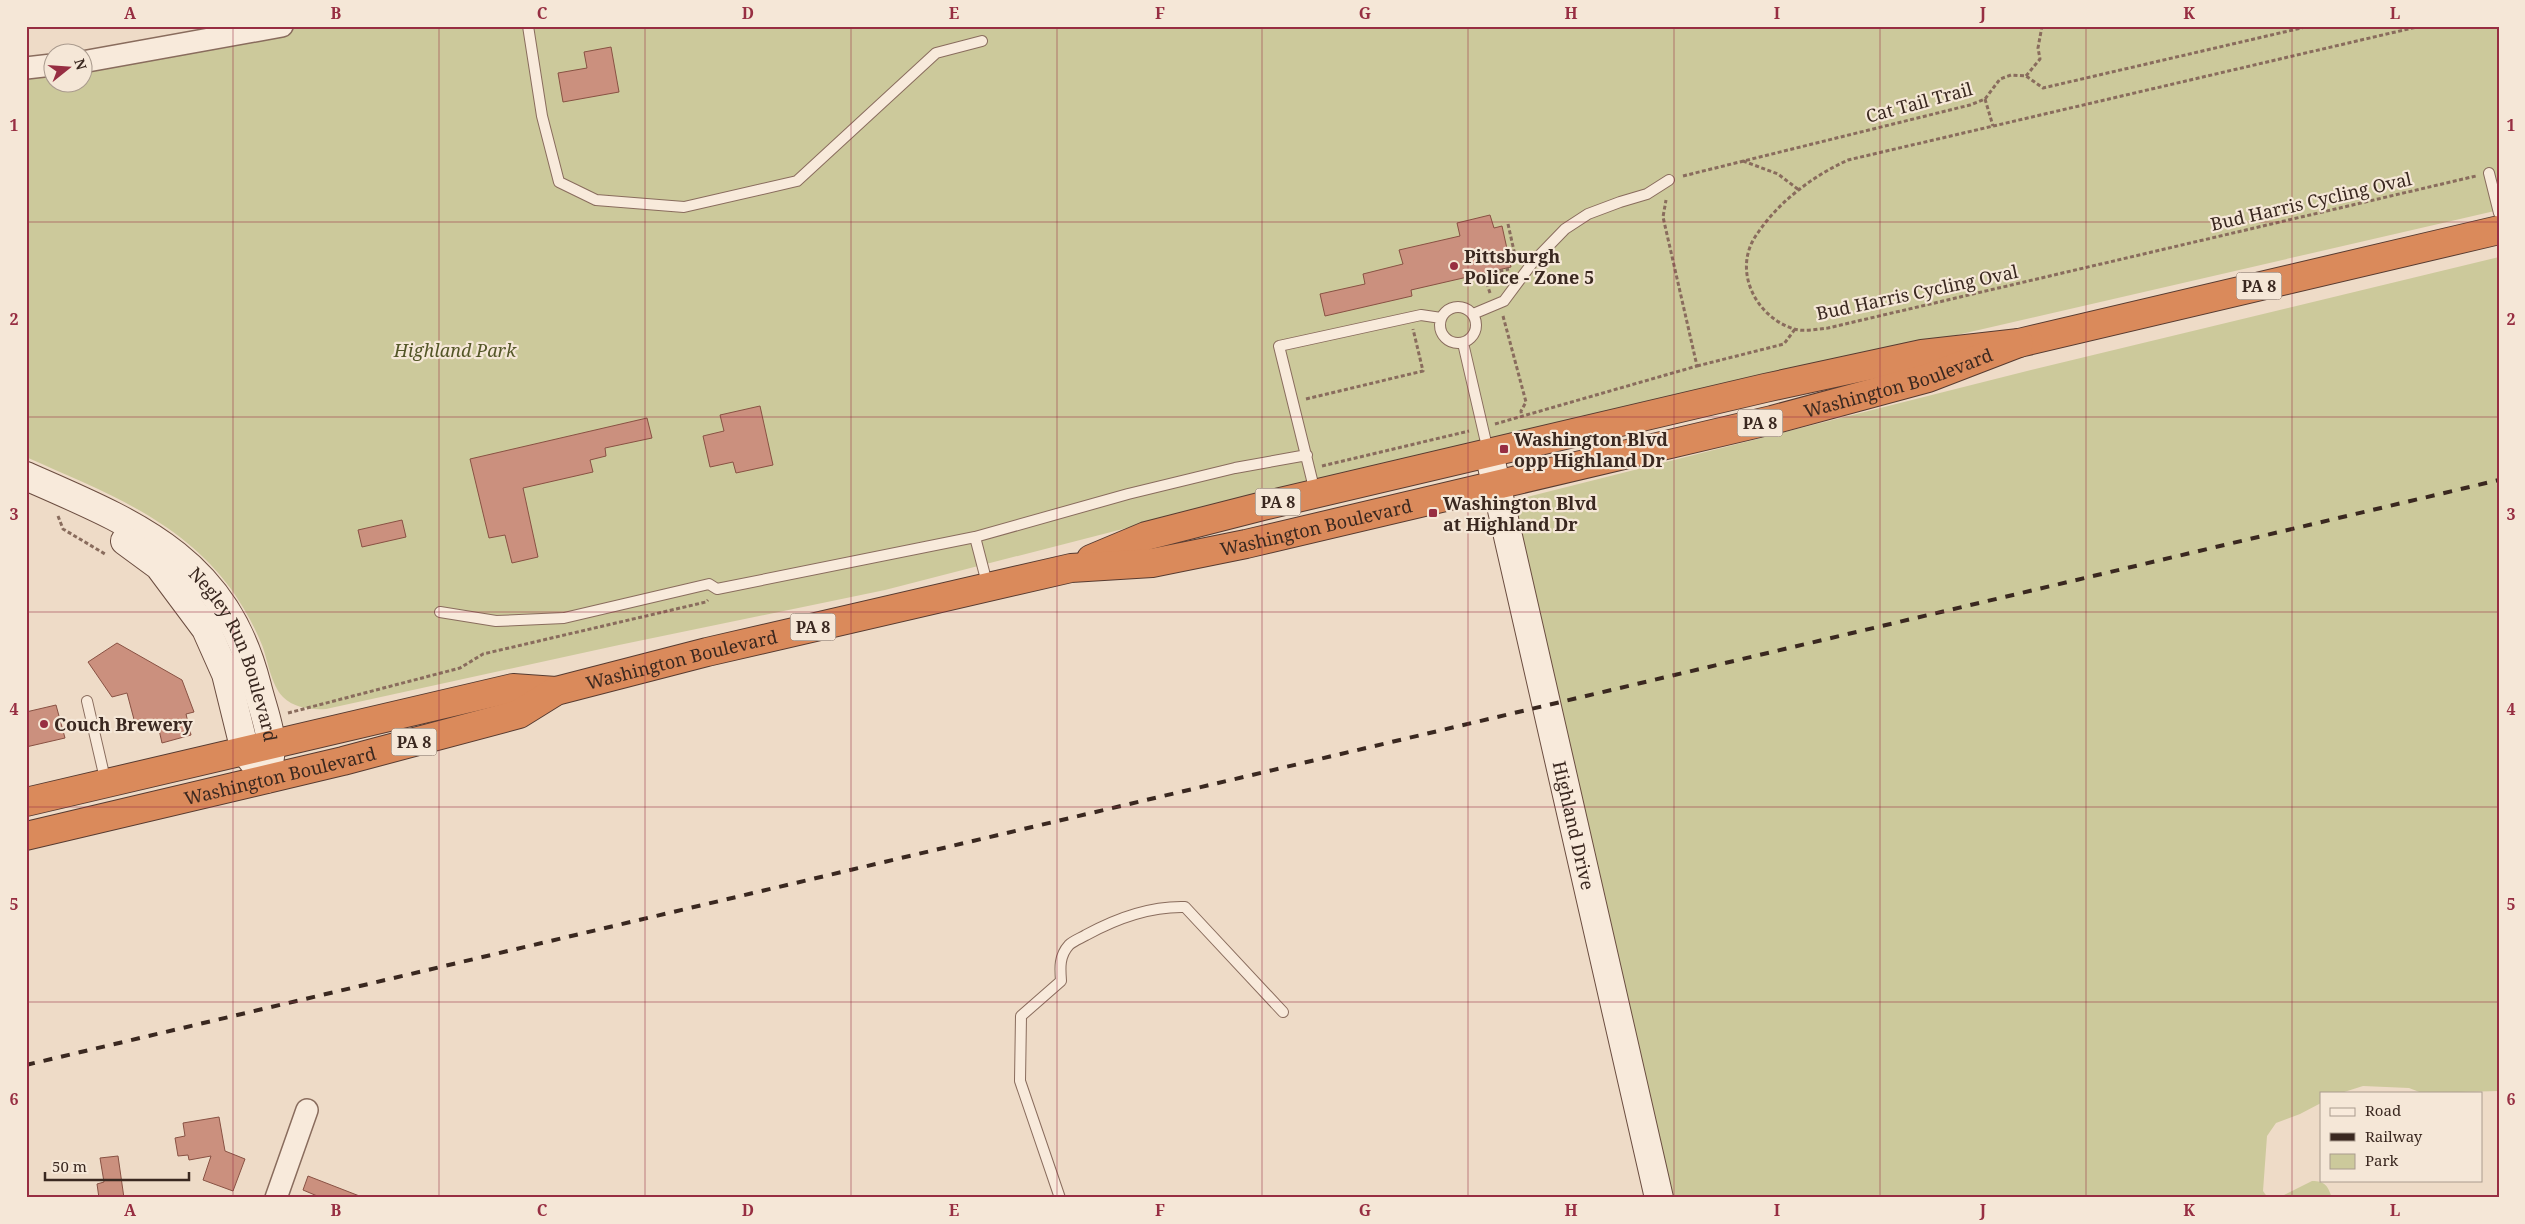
<svg xmlns="http://www.w3.org/2000/svg" width="2525" height="1224" viewBox="0 0 2525 1224" font-family="'Noto Serif',serif">
  <style>
    .green { fill: #ccc99b }
    .building { fill: #cb907e; stroke: #885143 }
    .lines { fill: none; stroke-linecap: round; stroke-linejoin: round }
    .lane-casing { stroke: #896c5d; stroke-width: 12 }
    .street-casing { stroke: #896c5d; stroke-width: 24 }
    .secondary-casing { stroke: #6b4d40; stroke-width: 30 }
    .highway-casing { stroke: #573b31; stroke-width: 30 }
    .path { stroke: #896c5d; stroke-width: 3; stroke-dasharray: 4 2.5; stroke-linecap: butt }
    .lane { stroke: #f8eadb; stroke-width: 10 }
    .street { stroke: #f8eadb; stroke-width: 21 }
    .secondary { stroke: #f8eadb; stroke-width: 28 }
    .highway { stroke: #da8a5b; stroke-width: 28 }
    .rail { stroke: #3a2820; stroke-width: 4; stroke-dasharray: 9 9; stroke-linecap: butt }
    .grid { fill: none; stroke: #972e42; stroke-width: 1; stroke-opacity: 0.55 }
    .poi-dot { fill: #972e42; stroke: #f5e7d7; stroke-width: 2 }
    .labels { text-anchor: middle; dominant-baseline: central; stroke-width: 4.5; stroke-linejoin: round; paint-order: stroke }
    .shield { fill: #f5e7d7; stroke: #726157; stroke-width: 1 }
    .shield-label { font-size: 16px; font-weight: bold; fill: #3a2820 }
    .street-label { font-size: 18px; fill: #3a2820; stroke: #f5e7d7 }
    .poi-label { font-size: 18px; font-weight: bold; fill: #3a2820; stroke: #f5e7d7; text-anchor: start }
    .park-label { font-size: 18px; font-style: italic; fill: #535627; stroke: #f5e7d7 }
    .neatline { fill: none; stroke: #972e42; stroke-width: 2 }
    .grid-label { font-size: 16px; text-anchor: middle; font-weight: bold; fill: #972e42 }
  </style>
  <rect width="100%" height="100%" fill="#eedbc7"/>
  <path class="green" d="M282,26H2499V210L1185,513L885,590L619,645L326,709C312,710 294,708 283,697C271,685 268,661 262,645C254,625 243,606 231,589C180,519 102,491 26,457V68L52,65V82H82L83,62Z
    M2499,257V1091L2422,1093L2409,1088L2363,1086L2341,1093H2321V1103L2300,1114L2276,1123L2267,1136L2263,1191L2268,1198H1673L1517,522L1521,502L1527,497L2027,371Z
    M2312,1181C2325,1181 2328,1186 2332,1198H2278Z"/>
  <path class="building" d="M611,47L619,92L563,102L558,73L587,68L584,52Z
    M1490,215L1494,228L1502,226L1511,267L1411,290L1412,296L1325,316L1320,294L1365,284L1363,274L1403,264L1399,250L1460,236L1457,223Z
    M760,406L773,465L736,473L733,462L710,467L703,436L724,431L720,415Z
    M647,418L652,438L605,448L606,456L590,460L593,472L523,488L538,557L512,563L505,535L489,538L470,459Z
    M402,520L406,537L362,547L358,530Z
    M117,643L182,680L194,712L186,714L191,735L162,743L157,721L136,727L127,693L112,697L88,662Z
    M56,705L65,738L26,747V712Z
    M219,1117L225,1151L245,1159L233,1191L203,1180L211,1156L189,1160L188,1155L178,1156L175,1138L185,1136L183,1123Z
    M118,1156L124,1198H99L97,1184L104,1182L100,1158Z
    M308,1176L362,1197V1198H322L303,1190Z"/>
  <g class="lines">
    <g class="lane-casing">
      <path id="lane" d="M528,26L542,116L559,182L596,200L684,207L797,181L936,53L982,41
        M2489,173L2499,213
        M1440 325a18 18 0 1 1 36 0a18 18 0 1 1-36 0Z
        M1473,314L1504,301L1533,262L1565,229L1588,214L1620,202L1647,194L1669,180
        M1463,343L1488,451
        M1315,492L1279,346L1421,315L1441,318
        M975,537L988,587
        M440,612L496,621L564,618L709,584L717,589L975,537L1128,494L1235,468L1307,455
        M87,701L106,783
        M1060,1198L1020,1081L1021,1016L1061,981C1060,968 1059,956 1069,945C1073,941 1081,938 1086,935C1117,918 1149,906 1185,907L1283,1012"/>
    </g>
    <g class="street-casing">
      <path id="street" d="M82,62L282,26
        M26,68L52,65
        M276,1198L307,1110"/>
    </g>
    <g class="secondary-casing">
      <g id="secondary">
        <path id="s1" d="M1489,453L1659,1198"/>
        <path id="s2" d="M26,476C135,524 225,558 257,686C261,703 271,729 271,745C271,756 268,768 266,779"/>
        <path d="M125,541L159,566L206,629L226,674L245,751L259,769"/>
      </g>
    </g>
    <g class="highway-casing">
      <g id="highway">
        <path d="M1091,559L1146,536L1263,506L1765,388L1922,354L2019,343L2499,230"/>
        <path d="M26,802L513,688L556,691"/>
        <path id="s3" d="M26,836L343,761L519,714L556,691L707,652L1071,568L1152,563L1246,544L1772,420L1928,378L2019,343"/>
      </g>
    </g>
    <path class="path" d="M2421,26L1848,160C1811,177 1777,203 1755,237C1733,272 1756,317 1794,329C1804,332 1817,329 1828,328L2476,176
      M2026,76L2040,59L2038,48L2042,26
      M1985,99L1993,126
      M1743,161L1778,174L1799,190
      M1683,176L1970,105L1985,99L2000,79L2011,75L2026,76L2043,88L2310,26
      M1508,224L1516,260
      M1490,293L1487,284L1489,283L1488,274L1509,269
      M1503,316L1526,402L1521,411L1522,417
      M1697,366L1784,344L1795,329
      M1306,399L1423,371L1413,329
      M1495,424L1697,366L1663,217L1666,200
      M1322,466L1469,431
      M58,516L63,529L105,554
      M288,713L460,668L483,654L706,602L708,600"/>
    <use href="#lane" class="lane"/>
    <use href="#street" class="street"/>
    <use href="#secondary" class="secondary"/>
    <use href="#highway" class="highway"/>
    <path class="rail" d="M26,1065L2499,480"/>
  </g>
  <path class="grid" d="M233,26V1198M439,26V1198M645,26V1198M851,26V1198M1057,26V1198M1262,26V1198M1468,26V1198M1674,26V1198M1880,26V1198M2086,26V1198M2292,26V1198M26,222H2499M26,417H2499M26,612H2499M26,807H2499M26,1002H2499"/>
  <g class="poi-dot">
    <circle cx="1454" cy="266" r="5"/>
    <rect x="1499" y="444" width="10" height="10" rx="2.5"/>
    <rect x="1428" y="508" width="10" height="10" rx="2.5"/>
    <circle cx="44" cy="724" r="5"/>
  </g>
  <g class="labels">
    <g class="shield">
      <rect x="2236.5" y="272.5" width="45" height="27" rx="4"/>
      <rect x="1737.5" y="409.5" width="45" height="27" rx="4"/>
      <rect x="1255.5" y="488.5" width="45" height="27" rx="4"/>
      <rect x="790.5" y="613.5" width="45" height="27" rx="4"/>
      <rect x="391.5" y="728.5" width="45" height="27" rx="4"/>
    </g>
    <g class="shield-label">
      <text x="2259" y="286">PA 8</text>
      <text x="1760" y="423">PA 8</text>
      <text x="1278" y="502">PA 8</text>
      <text x="813" y="627">PA 8</text>
      <text x="414" y="742">PA 8</text>
    </g>
    <g class="street-label">
      <text transform="translate(1919 102) rotate(-15)">Cat Tail Trail</text>
      <text transform="translate(2311 201) rotate(-13)">Bud Harris Cycling Oval</text>
      <text transform="translate(1917 292) rotate(-12)">Bud Harris Cycling Oval</text>
      <text stroke="none"><textPath href="#s3" startOffset="1930">Washington Boulevard</textPath></text>
      <text stroke="none"><textPath href="#s3" startOffset="1330">Washington Boulevard</textPath></text>
      <text stroke="none"><textPath href="#s2" startOffset="288">Negley Run Boulevard</textPath></text>
      <text stroke="none"><textPath href="#s3" startOffset="681">Washington Boulevard</textPath></text>
      <text stroke="none"><textPath href="#s3" startOffset="261">Washington Boulevard</textPath></text>
      <text stroke="none"><textPath href="#s1" startOffset="382">Highland Drive</textPath></text>
    </g>
    <g class="poi-label">
      <text x="1464" y="256">Pittsburgh<tspan x="1464" dy="21">Police - Zone 5</tspan></text>
      <text x="1514" y="439">Washington Blvd<tspan x="1514" dy="21">opp Highland Dr</tspan></text>
      <text x="1443" y="503">Washington Blvd<tspan x="1443" dy="21">at Highland Dr</tspan></text>
      <text x="54" y="724">Couch Brewery</text>
    </g>
    <g class="park-label">
      <text x="455" y="350">Highland Park</text>
    </g>
  </g>
  <rect width="2525" height="1224" fill="none" stroke="#f5e7d7" stroke-width="55"/>
  <rect x="2320" y="1092" width="162" height="90" fill="#f5e7d7" stroke="#aa9b8e"/>
  <rect x="2330" y="1108" width="25" height="8" fill="#f8eadb" stroke="#aa9b8e"/>
  <text x="2365" y="1116" font-size="15" fill="#3a2820">Road</text>
  <rect x="2330" y="1133" width="25" height="8" fill="#3a2820" stroke="#aa9b8e"/>
  <text x="2365" y="1142" font-size="15" fill="#3a2820">Railway</text>
  <rect x="2330" y="1154" width="25" height="15" fill="#ccc99b" stroke="#aa9b8e"/>
  <text x="2365" y="1166" font-size="15" fill="#3a2820">Park</text>
  <g transform="translate(68 68) rotate(73)"><circle r="24" fill="#f5e7d7" stroke="#aa9b8e"/>
  <path d="M0-4L9 19L0 12L-9 19Z" fill="#972e42"/>
  <text y="-8" font-size="14" font-weight="bold" text-anchor="middle" fill="#3a2820">N</text>
  </g>
  <path d="M45 1172v8h144v-8" fill="none" stroke="#3a2820" stroke-width="2.5"/>
  <text x="52" y="1172" font-size="15" fill="#3a2820" stroke="#f5e7d7" stroke-width="4" paint-order="stroke">50 m</text>
  <rect x="28" y="28" width="2470" height="1168" class="neatline"/>
  <g class="grid-label">
    <text x="130" y="19">A</text>
    <text x="336" y="19">B</text>
    <text x="542" y="19">C</text>
    <text x="748" y="19">D</text>
    <text x="954" y="19">E</text>
    <text x="1160" y="19">F</text>
    <text x="1365" y="19">G</text>
    <text x="1571" y="19">H</text>
    <text x="1777" y="19">I</text>
    <text x="1983" y="19">J</text>
    <text x="2189" y="19">K</text>
    <text x="2395" y="19">L</text>
    <text x="14" y="131">1</text>
    <text x="2511" y="131">1</text>
    <text x="14" y="325">2</text>
    <text x="2511" y="325">2</text>
    <text x="14" y="520">3</text>
    <text x="2511" y="520">3</text>
    <text x="14" y="715">4</text>
    <text x="2511" y="715">4</text>
    <text x="14" y="910">5</text>
    <text x="2511" y="910">5</text>
    <text x="14" y="1105">6</text>
    <text x="2511" y="1105">6</text>
    <text x="130" y="1216">A</text>
    <text x="336" y="1216">B</text>
    <text x="542" y="1216">C</text>
    <text x="748" y="1216">D</text>
    <text x="954" y="1216">E</text>
    <text x="1160" y="1216">F</text>
    <text x="1365" y="1216">G</text>
    <text x="1571" y="1216">H</text>
    <text x="1777" y="1216">I</text>
    <text x="1983" y="1216">J</text>
    <text x="2189" y="1216">K</text>
    <text x="2395" y="1216">L</text>
  </g>
</svg>
